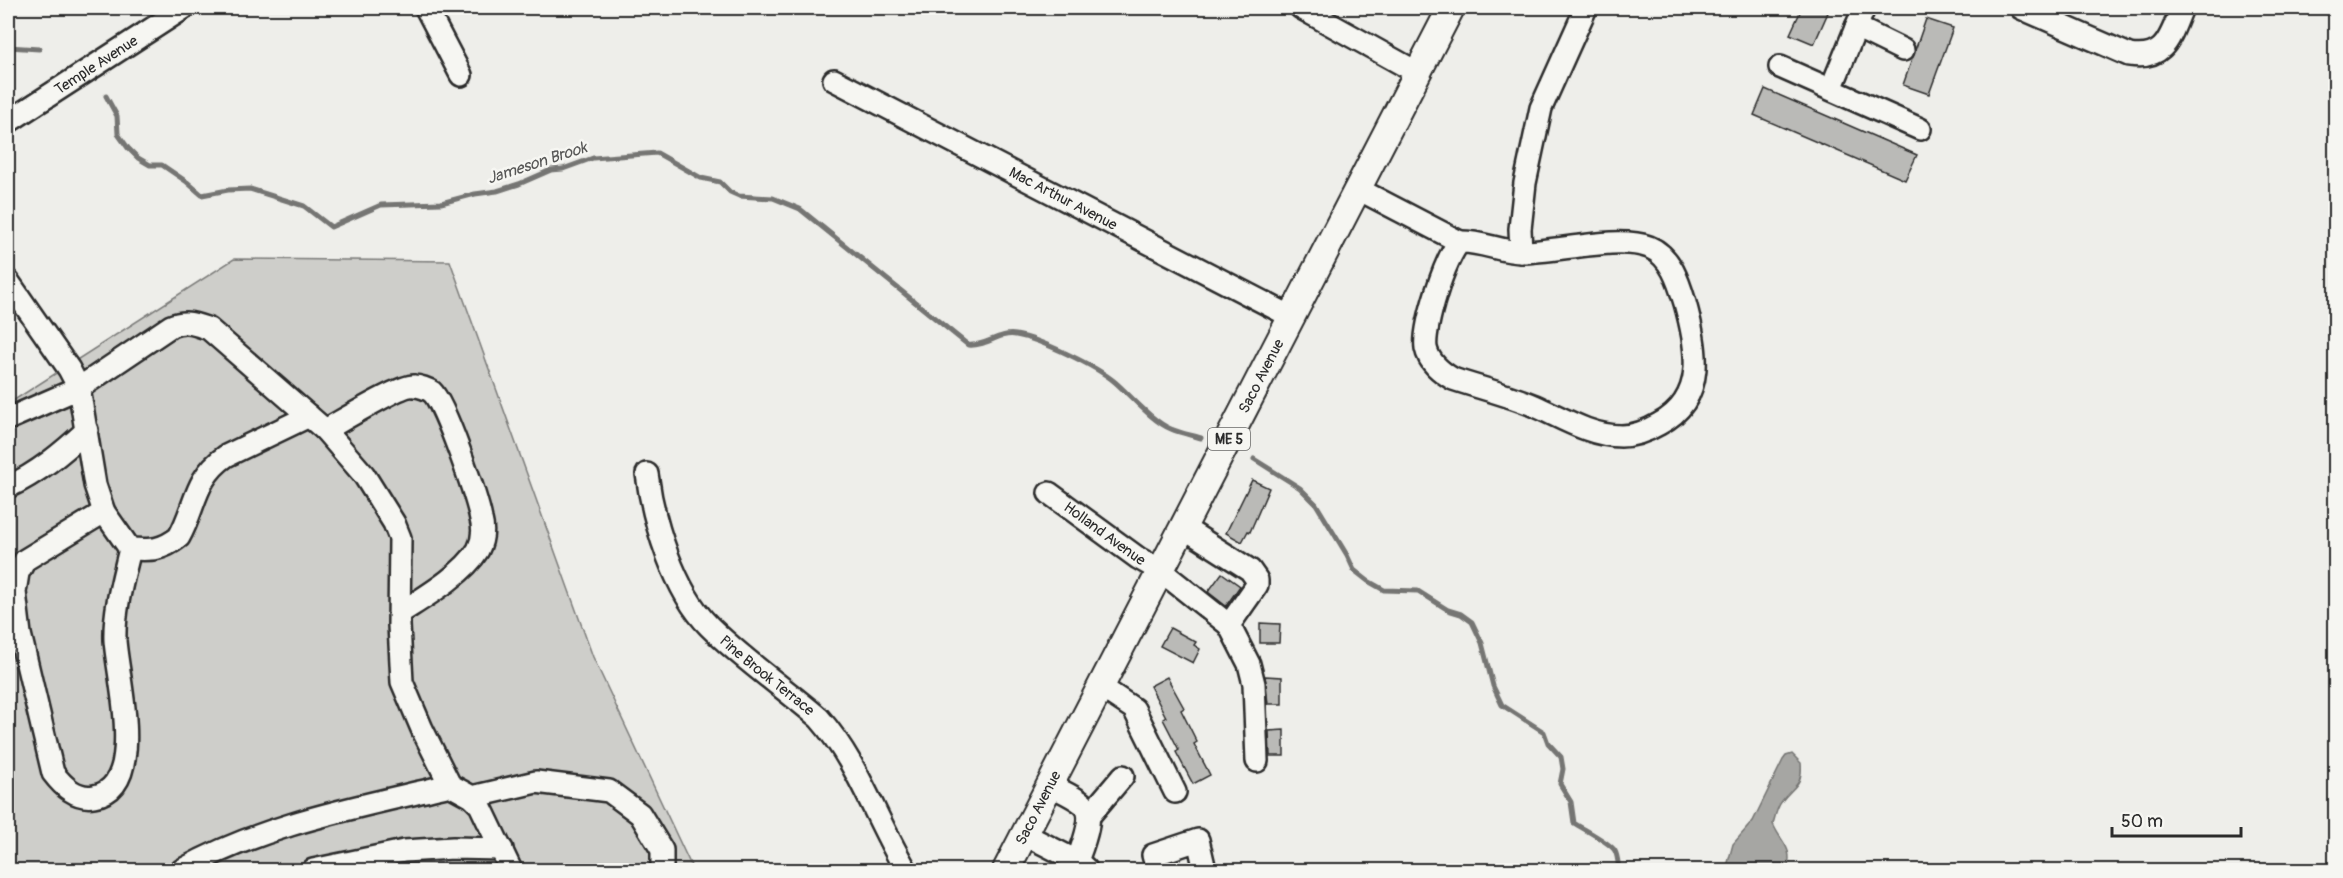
<svg xmlns="http://www.w3.org/2000/svg" width="2343" height="878" viewBox="0 0 2343 878" font-family="Pangolin,sans-serif">
  <style>
    .green { fill: #cececa; stroke: #7c7c7a; stroke-width: 1.5 }
    .water { fill: #a6a6a3; stroke: #757573; stroke-width: 1.5 }
    .lines { fill: none; stroke-linecap: round; stroke-linejoin: round }
    .stream { stroke: #757573; stroke-width: 5 }
    .building { fill: #babab7; stroke: #2b2b2b; stroke-width: 1.5 }
    .minor-casing { stroke: #2b2b2b; stroke-width: 26 }
    .major-casing { stroke: #2b2b2b; stroke-width: 30 }
    .minor { stroke: #f6f6f2; stroke-width: 21 }
    .major { stroke: #f6f6f2; stroke-width: 26 }
    .labels { text-anchor: middle; dominant-baseline: central; stroke-width: 5; stroke-linejoin: round; paint-order: stroke }
    .shield { fill: #f6f6f2; stroke: #686867; stroke-width: 1.5 }
    .shield-label { font-size: 14px; font-weight: bold; fill: #2b2b2b }
    .street-label { font-size: 15px; fill: #2b2b2b; stroke: #f6f6f2 }
    .water-label { font-size: 16px; font-style: italic; fill: #565655; stroke: #f6f6f2 }
  </style>
  <rect width="100%" height="100%" fill="#eeeeea"/>
  <filter id="ink" filterUnits="userSpaceOnUse"><feTurbulence type="fractalNoise" baseFrequency=".0167" numOctaves="2"/><feDisplacementMap in="SourceGraphic" scale="12" xChannelSelector="R" yChannelSelector="G"/><feConvolveMatrix kernelMatrix="1 2 1 2 8 2 1 2 1" color-interpolation-filters="sRGB"/></filter>
  <g filter="url(#ink)">
    <path class="green" d="M234,259L450,261L593,657L693,870H8V404Z"/>
    <path class="water" d="M1792,754L1801,763C1803,786 1794,785 1782,801C1777,807 1775,816 1773,824C1781,843 1794,847 1787,870H1726L1733,844L1753,821L1783,760L1786,756Z"/>
    <g class="lines">
      <path class="stream" d="M8,47L39,49
        M106,96L117,116L118,134L128,148L138,158L150,165H162L187,182L202,195L228,190L250,189L304,206L331,227L381,205L441,203L475,194L497,191L519,184L551,170L563,169L593,158L657,153L701,178L720,182L730,192L739,196L773,198L800,209L968,345C986,347 998,332 1016,335C1040,339 1096,366 1115,382C1130,395 1152,421 1171,429C1180,433 1191,435 1201,438
        M1254,459L1300,488L1316,504L1347,555L1354,570L1368,581L1384,590L1418,591L1448,610L1461,614L1472,622L1482,643L1493,686L1502,705L1544,732L1548,743L1561,757L1563,769L1560,784L1571,802L1574,823C1583,829 1611,843 1615,851C1618,856 1618,865 1619,870"/>
    </g>
    <path class="building" d="M1802,8H1830L1814,44L1790,34Z
      M1926,19L1953,28L1929,94L1903,85Z
      M1765,89L1917,155L1905,180L1754,115Z
      M1252,480L1269,488L1250,532L1248,531L1242,542L1226,533Z
      M1222,573L1240,586L1226,606L1208,592Z
      M1260,623L1280,624L1279,643H1260Z
      M1170,628L1196,642L1194,645L1200,649L1193,663L1160,646Z
      M1265,676L1282,677V704H1268Z
      M1167,677L1184,708L1181,710L1197,742L1194,744L1210,775L1193,784L1176,752L1179,750L1163,719L1166,717L1150,686Z
      M1284,730V756H1270L1269,731Z"/>
    <g class="lines">
      <g class="minor-casing">
        <g id="minor">
          <path d="M426,8L461,75"/>
          <path d="M1301,8L1418,73"/>
          <path d="M2021,8L2129,55C2166,61 2170,36 2182,8"/>
          <path d="M1856,27L1903,50"/>
          <path d="M1780,67L1920,129"/>
          <path id="s1" d="M834,80L1292,317"/>
          <path d="M1831,89L1864,8"/>
          <path id="s2" d="M8,122L184,8"/>
          <path d="M1358,189L1460,242"/>
          <path d="M1460,242C1481,241 1501,252 1522,252C1558,252 1617,235 1649,247C1671,256 1679,283 1685,303C1697,346 1708,398 1659,424C1647,431 1635,436 1621,436C1591,436 1562,418 1535,406C1509,395 1480,388 1453,379C1441,372 1429,363 1426,348C1423,328 1445,256 1460,242Z"/>
          <path d="M1521,252L1520,229L1525,183L1541,108L1586,8"/>
          <path d="M8,281L69,369L79,388L171,326C186,320 194,324 209,329L325,430L364,475L394,523L400,538L399,625L402,682L422,729L450,785L472,797L480,805L511,870"/>
          <path d="M8,419L79,388L95,485L104,512L130,549C151,550 161,551 179,537C196,507 194,478 226,456L309,416"/>
          <path d="M325,430C340,422 402,384 414,386C419,386 428,389 432,392C445,404 477,498 481,519C484,530 483,540 478,550C463,575 423,598 400,613"/>
          <path id="s3" d="M647,474C653,521 674,591 709,626C742,659 783,687 819,718C858,762 876,820 906,870"/>
          <path d="M8,487C38,473 62,453 87,430"/>
          <path id="s4" d="M1049,493L1138,558L1161,571L1229,625"/>
          <path d="M104,512L25,560L18,573L15,592L20,634L53,773C63,786 76,799 94,796C148,788 117,676 115,640C114,609 123,579 130,549"/>
          <path d="M1184,528L1250,570L1257,580V585L1229,625L1249,664L1254,684L1257,761"/>
          <path d="M1101,687L1134,709L1175,792"/>
          <path d="M1050,785C1061,791 1074,796 1083,804C1098,816 1078,855 1074,870"/>
          <path d="M472,797L536,782L609,791L640,814L662,850V870"/>
          <path d="M1089,816L1123,776"/>
          <path d="M1024,834L1077,861L1086,869"/>
          <path d="M182,870C263,824 359,807 450,785"/>
          <path d="M313,870L404,851L453,848L502,849"/>
          <path d="M1157,870L1153,855L1198,840L1205,870"/>
        </g>
      </g>
      <g class="major-casing">
        <g id="major">
          <path id="s5" d="M1006,870L1451,8"/>
        </g>
      </g>
      <use href="#minor" class="minor"/>
      <use href="#major" class="major"/>
    </g>
  </g>
  <g class="labels">
    <rect class="shield" x="1208" y="428" width="42" height="22" rx="4.5"/>
    <g class="shield-label">
      <text x="1229" y="439">ME 5</text>
    </g>
    <g class="street-label">
      <text stroke="none"><textPath href="#s2" startOffset="105">Temple Avenue</textPath></text>
      <text stroke="none"><textPath href="#s1" startOffset="258">Mac Arthur Avenue</textPath></text>
      <text stroke="none"><textPath href="#s5" startOffset="556">Saco Avenue</textPath></text>
      <text stroke="none"><textPath href="#s4" startOffset="69">Holland Avenue</textPath></text>
      <text stroke="none"><textPath href="#s3" startOffset="243">Pine Brook Terrace</textPath></text>
      <text stroke="none"><textPath href="#s5" startOffset="70">Saco Avenue</textPath></text>
    </g>
    <g class="water-label">
      <text transform="translate(537 163) rotate(-18)">Jameson Brook</text>
    </g>
  </g>
  <rect width="2343" height="878" fill="none" stroke="#f6f6f2" stroke-width="30"/>
  <rect x="15" y="15" width="2313" height="848" fill="none" stroke="#2b2b2b" stroke-width="2" filter="url(#ink)"/>
  <path d="M2112 827v9h129v-9" fill="none" stroke="#2b2b2b" stroke-width="3"/>
  <text x="2121" y="827" font-size="18" fill="#2b2b2b" stroke="#f6f6f2" stroke-width="4.5" paint-order="stroke">50 m</text>
</svg>
